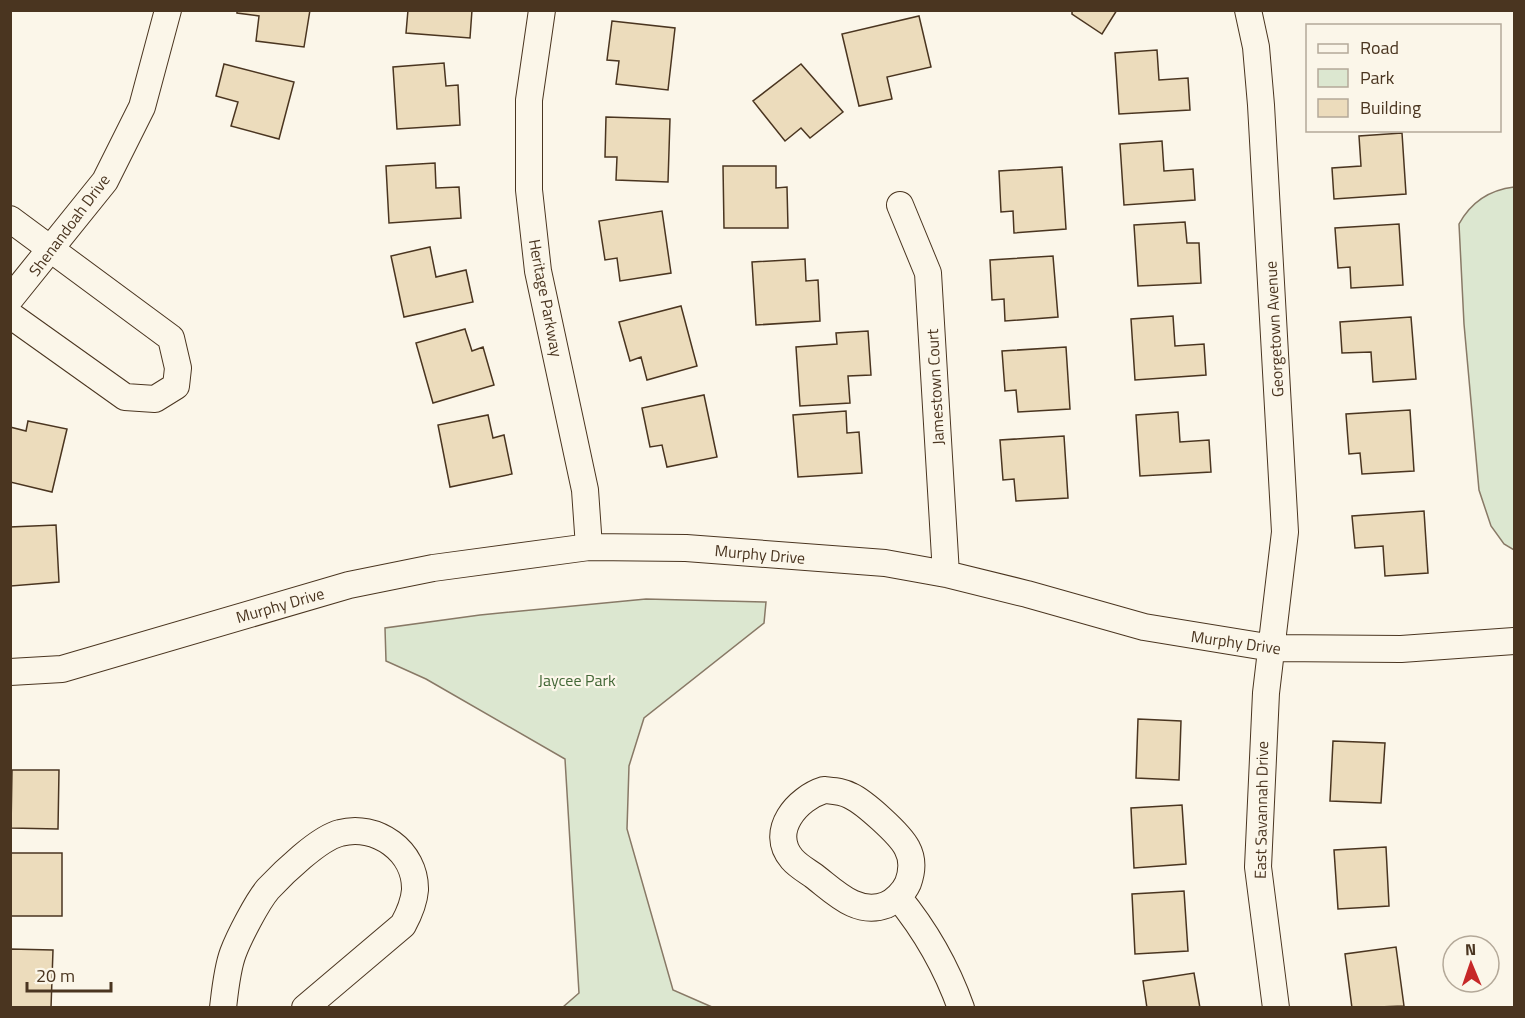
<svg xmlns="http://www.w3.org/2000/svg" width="1525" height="1018" viewBox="0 0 1525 1018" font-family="'Titillium Web',sans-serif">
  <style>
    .green { fill: #dce7d0; stroke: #887966; stroke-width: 1.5 }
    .building { fill: #ecdcbc; stroke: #4a3520; stroke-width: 1.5 }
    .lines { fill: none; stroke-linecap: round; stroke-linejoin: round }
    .minor-casing { stroke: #4a3520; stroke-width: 28 }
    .minor { stroke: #fbf6e9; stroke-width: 26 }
    .labels { text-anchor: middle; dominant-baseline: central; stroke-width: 4.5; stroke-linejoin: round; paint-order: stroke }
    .street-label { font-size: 16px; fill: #4a3520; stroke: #fbf6e9 }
    .park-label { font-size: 16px; fill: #436837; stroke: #fbf6e9 }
  </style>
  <rect width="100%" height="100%" fill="#fbf6e9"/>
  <path class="green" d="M1514,187V550L1504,544L1491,526L1479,490L1464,324L1459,224C1471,202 1489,190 1514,187Z
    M646,599L766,602L764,623L644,718L629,766L627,829L673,990L712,1007H563L579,993L565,759L426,679L386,661L385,628L480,615Z"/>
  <path class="building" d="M237,10H310L304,47L256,41L259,16L237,13Z
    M408,10H472L470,38L406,33Z
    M1072,10H1117L1102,34L1072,14Z
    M919,16L931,67L887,77L892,99L859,106L842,34Z
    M612,21L675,28L668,90L616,84L619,61L607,60Z
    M1157,50L1159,80L1188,78L1190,110L1119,114L1115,53Z
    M444,63L446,86L458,85L460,125L397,129L393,67Z
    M224,64L294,82L279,139L231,126L238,102L216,96Z
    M801,64L843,112L810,138L801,128L785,141L753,101Z
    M606,117L670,119L668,182L616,180L617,157H605Z
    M1402,133L1406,194L1334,199L1332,168L1361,166L1359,136Z
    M1162,141L1164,171L1193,169L1195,200L1124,205L1120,144Z
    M435,163L436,188L459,187L461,218L389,223L386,166Z
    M723,166H776V188L787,187L788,228H724Z
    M1062,167L1066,229L1014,233L1013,211L1001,212L999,171Z
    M662,211L671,273L620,281L617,258L605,260L599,221Z
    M1185,222L1187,243H1199L1201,283L1138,286L1134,225Z
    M1399,224L1403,285L1351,288L1350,267L1338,268L1335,228Z
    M430,247L436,277L466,270L473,302L404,317L391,256Z
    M1053,256L1058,317L1005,321L1004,299L992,300L990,260Z
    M805,259L806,281L818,280L820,321L756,325L752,262Z
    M681,306L697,366L647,380L641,357L630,361L619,322Z
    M1173,316L1175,346L1204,344L1206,375L1135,380L1131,319Z
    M1411,317L1416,379L1373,382L1371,352L1342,353L1340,322Z
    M465,329L472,351L483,347L494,385L433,403L416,343Z
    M868,331L871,375L848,376L850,403L800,406L796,347L837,344L836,333Z
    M1066,347L1070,409L1018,412L1016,390L1005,391L1002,351Z
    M704,395L717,457L667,467L662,445L650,447L642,408Z
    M1410,410L1414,471L1362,474L1360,453L1349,454L1346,414Z
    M846,411L847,433L859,432L862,473L798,477L793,415Z
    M1178,412L1180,442L1209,440L1211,472L1140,476L1136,415Z
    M488,415L493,438L504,435L512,474L450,487L438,425Z
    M28,421L67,429L52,492L10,482V427L26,431Z
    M1064,436L1068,498L1016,501L1014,479L1003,480L1000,440Z
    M1424,511L1428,573L1385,576L1383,546L1355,548L1352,516Z
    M56,525L59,582L11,586L10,527Z
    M1138,719L1181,721L1179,780L1136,778Z
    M1333,741L1385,743L1381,803L1330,801Z
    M12,770H59L58,829L11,828Z
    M1182,805L1186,864L1134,868L1131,808Z
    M1386,847L1389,906L1338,909L1334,850Z
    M10,853H62V916H10Z
    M1184,891L1188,951L1135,954L1132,894Z
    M1396,947L1404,1006L1352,1008L1345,954Z
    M10,949L53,950L51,1008L10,1007Z
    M1194,973L1200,1008H1147L1143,981Z"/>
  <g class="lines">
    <g class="minor-casing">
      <path id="minor" d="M542,10L529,100V190L538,271L585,490L589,547
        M1248,10L1256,47L1261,105L1285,532L1266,693L1258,867L1276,1008
        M900,205L928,273L946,574
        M10,219L171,338L178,368L176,386L155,399L125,397L10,315
        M10,299L105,181L142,107L168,10
        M10,672L62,669L349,585L433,568L589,547L686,548L885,563L946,574L1027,594L1144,627L1272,648L1401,649L1514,641
        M824,790C834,791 842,791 851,796C864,802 900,834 907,848C913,859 912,872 908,883C904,892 895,901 886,905C857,916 835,892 814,876C807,871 798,866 792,859C768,831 798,798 824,790Z
        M898,897C926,931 946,966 961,1008
        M223,1008C225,991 227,969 233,953C239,937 257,902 268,889C283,873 319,838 340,833C376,823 416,851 415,890C414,903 409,914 403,925L305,1008"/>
    </g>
    <use href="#minor" class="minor"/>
  </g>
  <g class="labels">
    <g class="street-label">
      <text transform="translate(69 225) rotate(-53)">Shenandoah Drive</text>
      <text transform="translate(546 298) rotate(79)">Heritage Parkway</text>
      <text transform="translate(1274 329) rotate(-93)">Georgetown Avenue</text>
      <text transform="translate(935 387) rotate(-93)">Jamestown Court</text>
      <text transform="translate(760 554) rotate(5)">Murphy Drive</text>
      <text transform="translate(280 605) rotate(-16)">Murphy Drive</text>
      <text transform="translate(1236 642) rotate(8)">Murphy Drive</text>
      <text transform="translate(1261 810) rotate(-89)">East Savannah Drive</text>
    </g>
    <g class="park-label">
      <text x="577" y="680">Jaycee Park</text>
    </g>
  </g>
  <rect width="1525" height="1018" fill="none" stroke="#4a3520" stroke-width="24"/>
  <rect x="1306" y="24" width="195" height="108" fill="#fbf6e9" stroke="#b4a999" stroke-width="1.5"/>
  <rect x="1318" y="44" width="30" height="9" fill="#fbf6e9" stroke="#b4a999" stroke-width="1.5"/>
  <text x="1360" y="54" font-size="18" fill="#4a3520">Road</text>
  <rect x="1318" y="69" width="30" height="18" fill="#dce7d0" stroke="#b4a999" stroke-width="1.5"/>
  <text x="1360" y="84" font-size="18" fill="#4a3520">Park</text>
  <rect x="1318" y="99" width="30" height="18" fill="#ecdcbc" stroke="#b4a999" stroke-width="1.5"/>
  <text x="1360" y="114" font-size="18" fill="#4a3520">Building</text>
  <g transform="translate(1471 964) rotate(358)"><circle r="28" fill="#fbf6e9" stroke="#b4a999" stroke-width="1.5"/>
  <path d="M0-4.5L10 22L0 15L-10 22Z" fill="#c62828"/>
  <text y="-9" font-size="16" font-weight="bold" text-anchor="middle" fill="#4a3520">N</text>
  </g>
  <path d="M27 982v9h84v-9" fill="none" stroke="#4a3520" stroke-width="3"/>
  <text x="36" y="982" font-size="18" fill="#4a3520" stroke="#fbf6e9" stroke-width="4.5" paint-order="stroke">20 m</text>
</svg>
